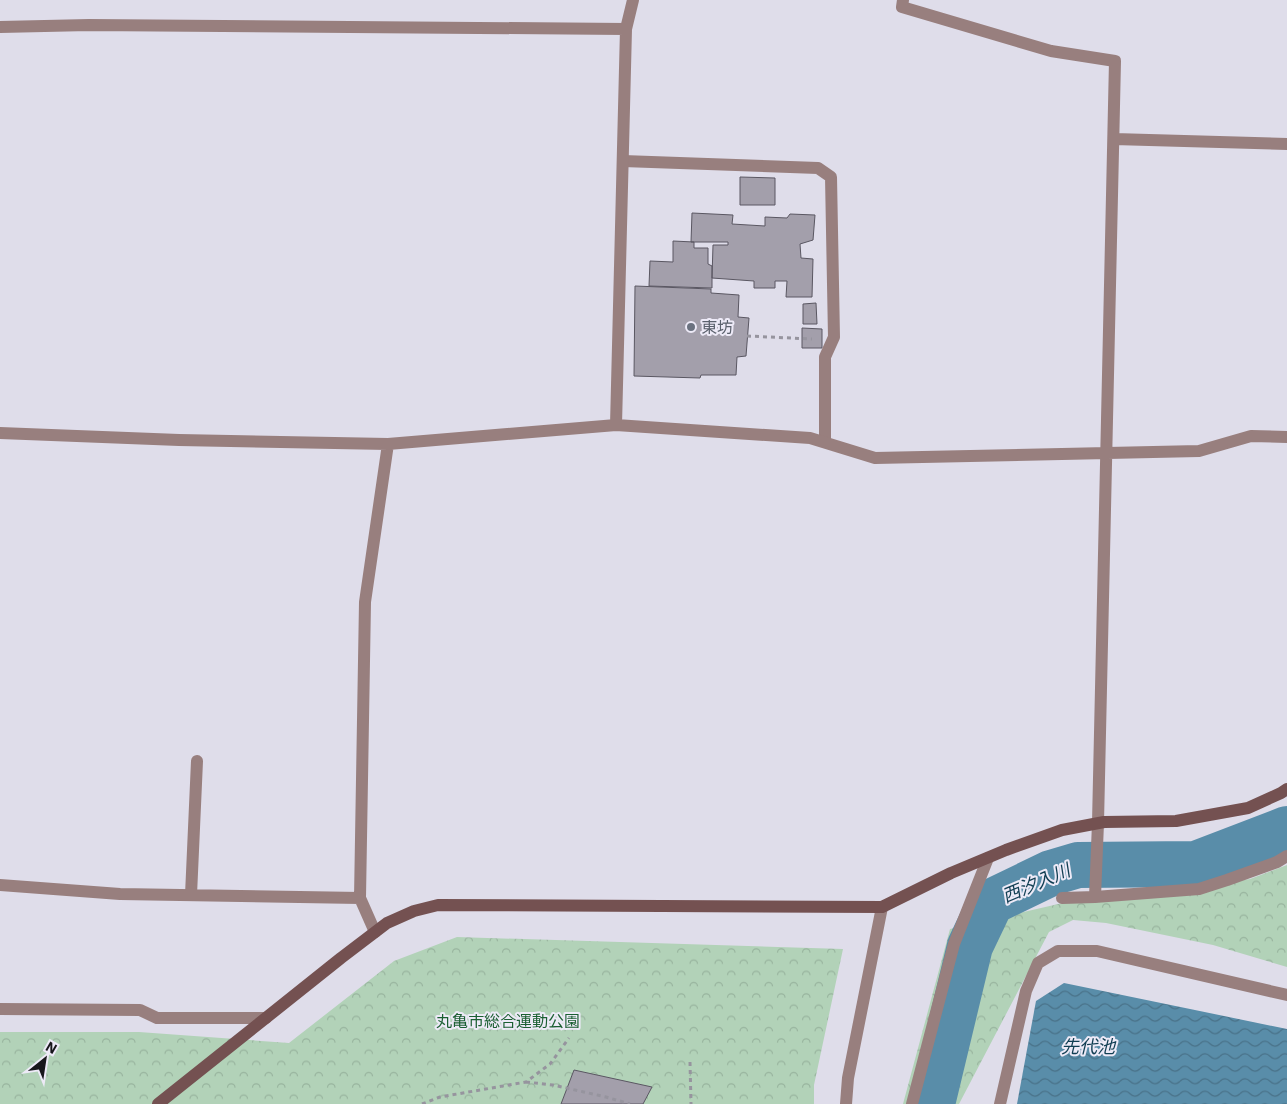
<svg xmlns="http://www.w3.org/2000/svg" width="1287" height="1104" viewBox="0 0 1287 1104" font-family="'IBM Plex Sans','Noto Sans JP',sans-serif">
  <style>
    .park { fill: url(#park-crowns) }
    .water { fill: url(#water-waves) }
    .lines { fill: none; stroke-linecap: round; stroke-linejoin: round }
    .river { stroke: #598da9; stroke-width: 46 }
    .building { fill: #a39fab; stroke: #5a5762 }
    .path { stroke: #96949e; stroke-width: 3; stroke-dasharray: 4 4; stroke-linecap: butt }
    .lane { stroke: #987f7e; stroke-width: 12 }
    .street { stroke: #987f7e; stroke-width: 12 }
    .secondary { stroke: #745151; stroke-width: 12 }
    .worship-dot { fill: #6b7280; stroke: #edeaf7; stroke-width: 2 }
    .labels { text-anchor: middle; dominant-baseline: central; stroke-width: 4; stroke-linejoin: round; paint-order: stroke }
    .worship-label { font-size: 16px; fill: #5b616d; stroke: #edeaf7; text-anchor: start }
    .park-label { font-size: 16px; fill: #1b5f32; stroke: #edeaf7 }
    .water-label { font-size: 18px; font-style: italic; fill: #113e53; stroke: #edeaf7 }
  </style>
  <defs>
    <pattern id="park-crowns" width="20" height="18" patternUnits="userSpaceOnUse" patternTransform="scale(1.25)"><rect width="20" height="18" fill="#b2d2b8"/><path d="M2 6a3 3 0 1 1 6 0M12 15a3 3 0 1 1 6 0" fill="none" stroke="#98b49e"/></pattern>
    <pattern id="water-waves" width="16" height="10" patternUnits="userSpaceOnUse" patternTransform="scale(1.25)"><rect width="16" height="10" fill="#598da9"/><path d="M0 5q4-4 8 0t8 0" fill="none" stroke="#497289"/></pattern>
  </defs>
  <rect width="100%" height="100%" fill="#dfddea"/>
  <path class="park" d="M1287,865V967L1213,945L1106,923L1073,920L1049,932L959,1104H903L950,929L1080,899L1125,898L1250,879Z
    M457,937L843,949L814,1085V1104H0V1032H139L289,1043L394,961Z"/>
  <path class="water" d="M1064,983L1287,1029V1104H1017L1036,1001Z"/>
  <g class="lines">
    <path class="river" d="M932,1104L970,946L991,902L1051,873L1078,865L1196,864L1287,829"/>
  </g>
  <path class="building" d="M740,177L775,178V205H740Z
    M692,213L733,215L732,224L765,226V217L787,218L790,214L815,215L813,240L800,244L801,258L813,259L812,297H786L787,281H775V288H754V281L712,278L713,245H728V242H691Z
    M673,241L694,242V248H708V264L712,266V288L649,286L650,261L673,262Z
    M635,286L711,289V293L739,295L738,317L749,318L746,356L737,357L736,375H701L700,378L634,376Z
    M816,303L817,324H803V304Z
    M802,328L822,329V348H802Z
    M574,1070L652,1087L643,1104H561Z"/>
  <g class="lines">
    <path class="path" d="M747,336L812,339
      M690,1062L691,1104
      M526,1082L553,1085L606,1097L630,1104
      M422,1104L440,1097L526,1082L550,1064L569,1038"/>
    <path class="lane" d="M623,161L818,168L831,177L834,337L825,357V442
      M1000,1104L1026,991L1038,963L1058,951H1097L1287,995"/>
    <path class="street" d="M903,0L902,7L1051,51L1115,61L1098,823L1095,897
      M0,27L89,25L626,29
      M1114,139L1287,144
      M616,425L626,29L633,0
      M0,433L179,440L388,444L616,425L810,438L875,458L1199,451L1251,436L1287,437
      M0,885L120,894L360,898L375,932
      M191,895L197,761
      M360,898L365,602L388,444
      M1062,898L1095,897L1199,889L1227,880L1277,862L1287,856
      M0,1009L140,1010L157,1018H266
      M846,1104L848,1078L882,907
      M912,1104L954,944L988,858"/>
    <path class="secondary" d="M158,1104L341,958L387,923L414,911L438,905L882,907L951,873L1006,850L1062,830L1104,822L1176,821L1248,808L1281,793L1287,789"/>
  </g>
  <circle class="worship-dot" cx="691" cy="327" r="5"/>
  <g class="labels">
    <g class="worship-label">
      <text x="701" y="327">東坊</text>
    </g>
    <g class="park-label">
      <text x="508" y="1021">丸亀市総合運動公園</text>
    </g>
    <g class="water-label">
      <text transform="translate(1036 883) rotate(-23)">西汐入川</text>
      <text x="1088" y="1046">先代池</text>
    </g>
  </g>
  <g transform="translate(45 1059) rotate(30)" stroke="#edeaf7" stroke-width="4" paint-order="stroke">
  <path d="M0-4L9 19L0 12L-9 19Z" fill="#17161b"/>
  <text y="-8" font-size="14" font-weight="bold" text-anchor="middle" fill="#17161b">N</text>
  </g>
</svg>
